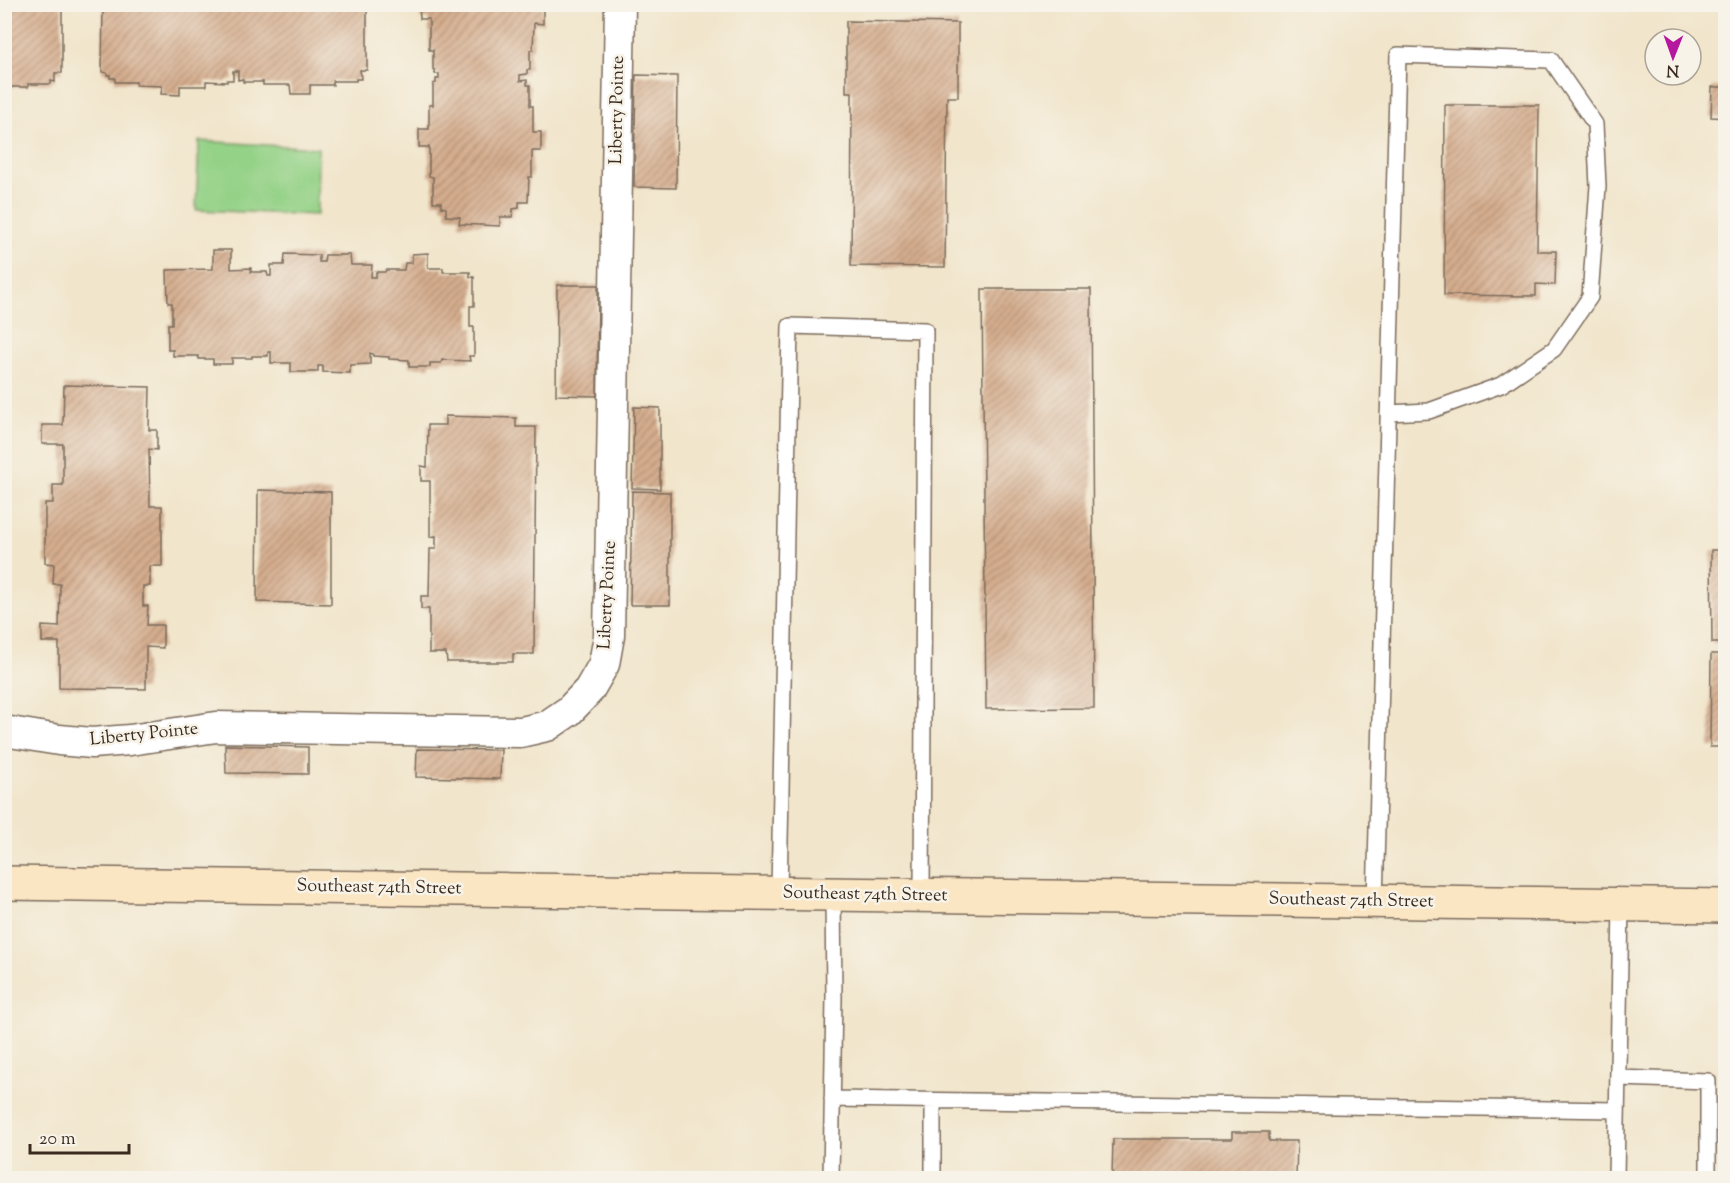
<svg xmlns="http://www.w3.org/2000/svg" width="1730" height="1183" viewBox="0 0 1730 1183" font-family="'Sorts Mill Goudy',serif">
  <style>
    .pitch { fill: #94d287; stroke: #687e52; stroke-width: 1.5 }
    .building { fill: url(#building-hatch) }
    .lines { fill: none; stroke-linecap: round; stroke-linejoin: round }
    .lane-casing { stroke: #7b6b5b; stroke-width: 18 }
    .street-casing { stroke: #7b6b5b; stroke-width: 33 }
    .secondary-casing { stroke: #7b6b5b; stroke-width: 36 }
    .lane { stroke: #fff; stroke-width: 15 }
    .street { stroke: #fff; stroke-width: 30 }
    .secondary { stroke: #fbe6c4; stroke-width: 33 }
    .labels { text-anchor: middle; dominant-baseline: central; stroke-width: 5; stroke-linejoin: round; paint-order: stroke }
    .street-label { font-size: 18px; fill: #3b2a1e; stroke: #f7f3e8 }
  </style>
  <defs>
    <pattern id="building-hatch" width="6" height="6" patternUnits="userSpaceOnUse" patternTransform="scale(1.5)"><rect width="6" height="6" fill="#d5ad8e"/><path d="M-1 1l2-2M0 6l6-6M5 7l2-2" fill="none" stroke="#ae8d73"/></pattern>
  </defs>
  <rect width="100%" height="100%" fill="#f7f3e8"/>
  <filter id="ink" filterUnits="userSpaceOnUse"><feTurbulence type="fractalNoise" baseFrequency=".0167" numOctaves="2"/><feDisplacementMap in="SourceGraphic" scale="12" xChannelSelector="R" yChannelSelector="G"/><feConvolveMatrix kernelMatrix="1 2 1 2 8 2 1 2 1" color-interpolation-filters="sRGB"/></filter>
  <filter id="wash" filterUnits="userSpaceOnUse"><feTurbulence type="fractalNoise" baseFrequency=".008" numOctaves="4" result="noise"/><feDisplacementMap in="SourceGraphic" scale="24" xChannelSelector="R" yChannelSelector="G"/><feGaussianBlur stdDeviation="1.35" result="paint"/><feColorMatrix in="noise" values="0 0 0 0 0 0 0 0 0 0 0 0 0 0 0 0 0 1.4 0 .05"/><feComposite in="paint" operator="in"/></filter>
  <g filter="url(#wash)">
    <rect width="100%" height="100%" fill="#f1e5cb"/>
    <path class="pitch" d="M199,141L318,148L317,215L196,210Z"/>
    <g id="blocks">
      <path class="building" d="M4,4H62V73H55V82L51,81V84H28V87H4Z
        M103,4H367V70H360L361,79H356V81H333V85H310V94H291L290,85H263V82H243V79L238,80V71H233V80H227V82L206,81V86H180V95L161,94L162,86L136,85V82H115V78H110V75H107V73L102,72Z
        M419,4H535V6L543,7V24L534,23L533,50H530V70H527V74L520,75V81L527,80V85H530V106H533V132H541V151H532V177H529L528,202H519V208L513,209L512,217H500V226L459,224L460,217L446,216V208L441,207V202H433V177L429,176V147H419V129H429V105H433V84L436,83V79H439V74H435V70H433V50H429V19H420Z
        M846,21L958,23V97H947L945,267L851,266L852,92H846Z
        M636,75L677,76L676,188L634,187Z
        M1712,87H1726V118L1711,117Z
        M1445,105H1539L1537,251H1556L1555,285L1536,284V296L1444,295Z
        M213,250H231V269L251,268V272H267L268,276H271V265H284L285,254L319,255V262H324L325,255H350L351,265H372L371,277H376V272H385L386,270H404L405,263H412V254L428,253V268H443V272H470V277H474V306H470V327H474V356H469L470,361L442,360L441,363H430V367H409V360L389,359V357L373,356V354L370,353V364L350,365V373L323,372V366H318V372H291V363H271V352H268V356H252V358H232V364H213V359H199L198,356H173V350H168V324H172V303H168L167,270L213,269Z
        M557,285H598L597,396L556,395Z
        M982,289H1091L1094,708L986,709Z
        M64,385L150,387L149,430H157V450L149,449L150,506H162V566H150V586H143V606H148L147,625H163V648L146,647V689L59,688V642H42V626L59,627L60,584H53L54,564L45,563V503H53V485H63V444H42V425H63Z
        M634,407L660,408V489L632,488Z
        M445,416L516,418V427H536L534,654H513V662H447L446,653H429V609H421V596H429L430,549H436V536L430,537V481H421V466L427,467L428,425H445Z
        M258,490L331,492V604L257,602Z
        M632,491L670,492V605H630Z
        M1711,550H1726V643H1712Z
        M1711,654H1726V747H1710Z
        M225,745L308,747V774L226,773Z
        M417,749L501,750L500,779L416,777Z
        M1232,1132H1269V1141H1297L1296,1178H1112L1113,1139H1232Z"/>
    </g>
  </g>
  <g filter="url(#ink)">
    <use href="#blocks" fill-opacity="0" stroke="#7b6b5b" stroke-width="1.5"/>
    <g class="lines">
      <g class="lane-casing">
        <path id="lane" d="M779,893L790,326L925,330L922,895
          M1375,902L1398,55L1551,60L1595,124L1598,186L1590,297L1554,349L1501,385L1429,411L1388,413
          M1618,1078L1708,1081V1178
          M832,1099L1617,1110
          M831,1178L834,997L833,894
          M933,1178V1101
          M1616,1178L1621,905"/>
      </g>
      <g class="street-casing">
        <path id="street" d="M4,731L59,740L92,743L130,740L216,727L521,732L547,726L569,711L589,690L604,664L609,636L620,4"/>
      </g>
      <g class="secondary-casing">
        <path id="secondary" d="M4,883L1726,906"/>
      </g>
      <use href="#lane" class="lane"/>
      <use href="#street" class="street"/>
      <use href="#secondary" class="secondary"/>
    </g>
  </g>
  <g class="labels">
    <g class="street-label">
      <text transform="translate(618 110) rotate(-89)">Liberty Pointe</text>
      <text transform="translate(608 595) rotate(-87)">Liberty Pointe</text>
      <text transform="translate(144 735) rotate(-6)">Liberty Pointe</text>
      <text transform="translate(379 888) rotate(1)">Southeast 74th Street</text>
      <text transform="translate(865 895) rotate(1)">Southeast 74th Street</text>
      <text transform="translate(1351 901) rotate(1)">Southeast 74th Street</text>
    </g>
  </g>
  <rect width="1730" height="1183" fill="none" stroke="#f7f3e8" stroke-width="24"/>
  <g transform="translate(1673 57) rotate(181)"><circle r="28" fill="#f7f3e8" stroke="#aca397" stroke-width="1.5"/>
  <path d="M0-4.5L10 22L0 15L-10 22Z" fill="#b5179e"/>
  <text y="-9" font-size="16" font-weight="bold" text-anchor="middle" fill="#3b2a1e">N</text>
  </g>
  <path d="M30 1144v9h99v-9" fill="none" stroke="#3b2a1e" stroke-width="3"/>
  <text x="39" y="1144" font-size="18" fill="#3b2a1e" stroke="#f7f3e8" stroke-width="4.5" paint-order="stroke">20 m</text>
</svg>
